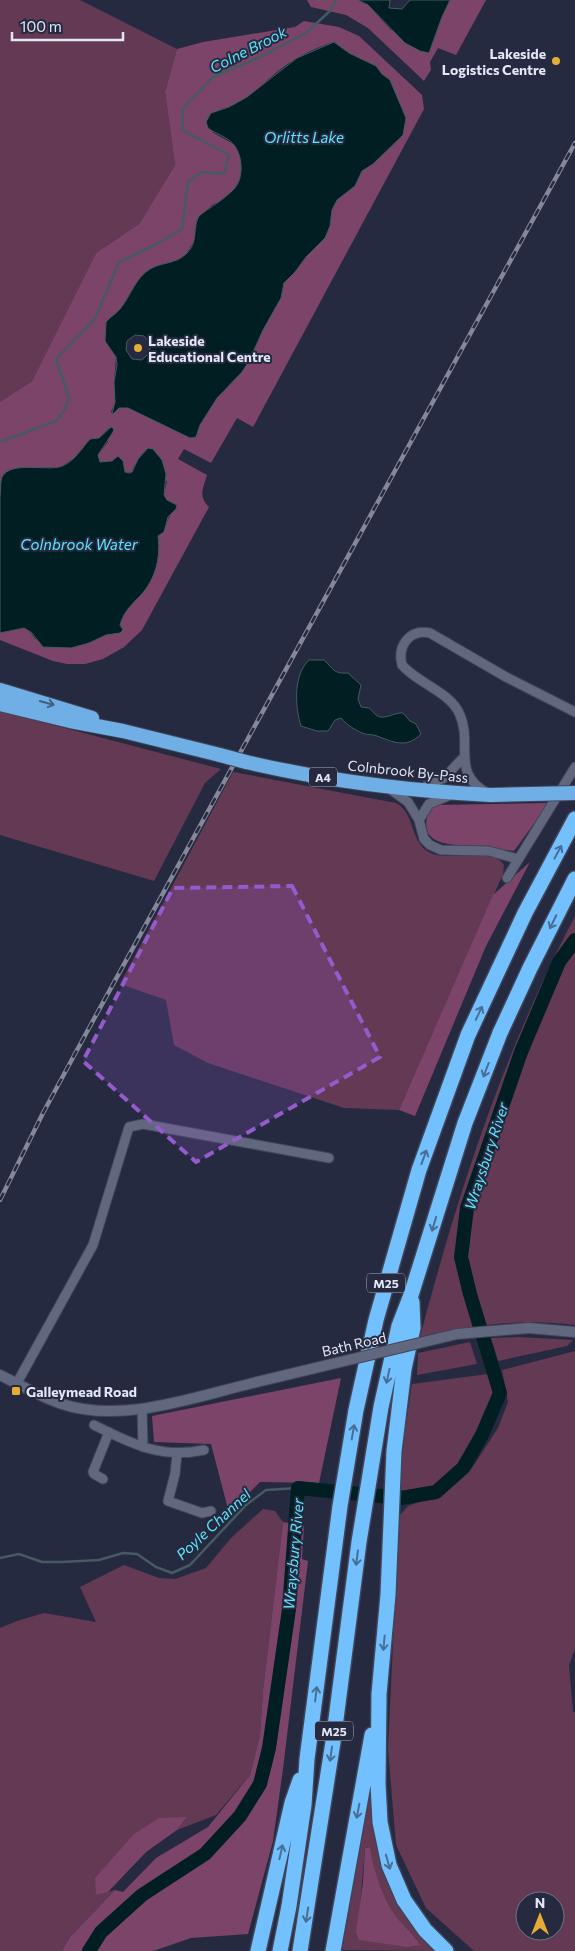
<svg xmlns="http://www.w3.org/2000/svg" width="575" height="1951" viewBox="0 0 575 1951" font-family="Commissioner,sans-serif">
  <style>
    .green { fill: #643954; fill-rule: evenodd }
    .forest { fill: #7d4469; fill-rule: evenodd }
    .water { fill: #011e23; stroke: #455a62; fill-rule: evenodd }
    .lines { fill: none; stroke-linecap: round; stroke-linejoin: round }
    .stream { stroke: #455a62; stroke-width: 2.5 }
    .river { stroke: #011e23; stroke-width: 14 }
    .minor-casing { stroke: #424558; stroke-width: 11 }
    .tertiary-casing { stroke: #424558; stroke-width: 12 }
    .trunk-casing { stroke: #424558; stroke-width: 16 }
    .motorway-casing { stroke: #424558; stroke-width: 18 }
    .minor { stroke: #626780; stroke-width: 9 }
    .tertiary { stroke: #626780; stroke-width: 10 }
    .trunk { stroke: #6fafe5; stroke-width: 14 }
    .motorway { stroke: #72c1fe; stroke-width: 15 }
    .rail-casing { stroke: #85889b; stroke-width: 4.5 }
    .rail { stroke: #262a40; stroke-width: 2.5; stroke-dasharray: 8; stroke-linecap: butt }
    .tertiary-bridge-casing { stroke: #424558; stroke-width: 12; stroke-linecap: butt }
    .trunk-bridge-casing { stroke: #424558; stroke-width: 16; stroke-linecap: butt }
    .tertiary-bridge { stroke: #626780; stroke-width: 10 }
    .trunk-bridge { stroke: #6fafe5; stroke-width: 14 }
    .oneway { stroke: #435f82 }
    .oneway2 { stroke: #486e96 }
    .marked { fill: #955acc; fill-opacity: 0.2; stroke: #955acc; stroke-width: 4; stroke-dasharray: 10 6; stroke-linejoin: round }
    .poi-dot { fill: #e5ad36; stroke: #262a40; stroke-width: 2 }
    .labels { text-anchor: middle; dominant-baseline: central; stroke-width: 4; stroke-linejoin: round; paint-order: stroke }
    .shield { fill: #262a40; stroke: #aaaebf; stroke-width: 1 }
    .shield-label { font-size: 12px; font-weight: bold; fill: #e3e6f5 }
    .poi-label { font-size: 14px; font-weight: bold; fill: #e3e6f5; stroke: #262a40; text-anchor: start }
    .street-label { font-size: 14px; fill: #e3e6f5; stroke: #262a40 }
    .water-label { font-size: 15px; font-style: italic; fill: #5ce5fc; stroke: #262a40 }
  </style>
  <rect width="100%" height="100%" fill="#262a40"/>
  <path class="green" d="M0,0H80L177,49L165,92L175,165L139,224L96,253L32,381L0,402Z
    M0,711L221,769L205,783L154,881L0,835Z
    M233,772L396,803C417,814 408,844 433,854C451,861 493,846 504,865L503,874L399,1110L344,1108L208,1063L174,1045L166,1000L120,984Z
    M575,916V1325C521,1318 473,1325 420,1337C458,1192 505,1049 575,916Z
    M519,1337L573,1340L567,1346L498,1361L491,1338Z
    M470,1342L477,1364L417,1375L418,1353Z
    M575,1351V1649L569,1665L573,1712H575V1951H474L426,1908L396,1845L388,1749L399,1516L408,1506L433,1497L470,1471L498,1428L508,1402L502,1370ZM525,1901H555V1931H525Z
    M488,1374L495,1393L482,1427L460,1466L432,1488L400,1492L402,1450L412,1384Z
    M263,1509L275,1511L283,1522L263,1690L260,1735L250,1775L216,1815L177,1830L186,1818L96,1895L115,1890L70,1937L62,1951H0V1628L17,1621L44,1613L96,1622L80,1587L124,1565L159,1578L175,1579L206,1568L231,1538Z
    M370,1792C377,1814 375,1838 381,1860C390,1896 413,1924 436,1951L342,1950ZM370,1847C375,1881 389,1918 417,1939L360,1906L365,1848Z"/>
  <path class="forest" d="M307,0H358L368,5L391,30L430,50L442,17L450,0H486L456,55L438,48L430,62L431,70L424,81L368,28L346,15L311,7Z
    M304,21L339,27L359,36L422,95L424,109L253,427L237,418L211,463L184,449L178,459L207,475C203,489 198,496 209,507L142,630L124,647L103,659L85,664H67L53,661L0,640V633L24,628L31,633L35,639L71,648L89,643L106,635L119,633L123,629L120,625C123,614 129,607 137,599C155,581 161,560 158,536C169,529 164,519 176,509L175,504L166,500L164,495L167,481L135,464L132,472H125L123,461L115,458L112,461L100,462L98,455L108,442L109,428L99,438H92L74,458L61,467L22,468L4,474L0,497V402L32,381L96,253L139,224L175,165L165,92L177,49L203,42L295,27ZM334,42L349,53L376,66L382,74L390,80L404,113L403,135L373,164L362,171L357,182L337,200L332,210L330,226L325,238L306,257L295,272L284,283L281,298L263,330L249,361L242,372L217,398L200,425L196,437L190,438L128,408H119L113,414L111,412L115,402L114,382L116,357L108,346L106,322L121,308L133,288L149,270L163,264L176,261L186,254L195,240L196,221L212,205L220,201L234,189L240,179L242,162L235,145L212,132L221,109C245,105 263,82 282,68C297,57 316,47 334,42Z
    M549,803L514,851C501,850 488,846 475,846C448,845 412,845 432,805Z
    M530,862L486,946L415,1116L399,1110L493,895Z
    M341,1378L319,1483L260,1482L234,1508L228,1509L211,1444L154,1442L152,1416Z
    M283,1522L304,1526L302,1559L308,1561L283,1769L273,1841L248,1934L191,1938L153,1951H62L70,1937L115,1890L123,1892L156,1858L208,1827L250,1775L260,1735L263,1690Z
    M187,1817L177,1830L146,1852L108,1892L96,1895L95,1878L134,1834L159,1818Z
    M370,1847C374,1871 382,1898 397,1918C404,1927 414,1935 420,1945L407,1947L359,1940L356,1932L363,1882L365,1848Z"/>
  <path class="water" d="M358,0H390L389,8L402,9L410,0H450L442,17L429,53L420,51L405,43L368,5Z
    M334,42L349,53L376,66L382,74L390,80L406,118L403,135L373,164L362,171L355,186L337,200L332,210L330,226L325,238L306,257L295,272L284,283L281,298L263,330L249,361L242,372L217,398L200,425L196,437L190,438L128,408H119L113,414H112L115,402L114,382L117,365L116,357L105,341L106,322C110,317 116,314 120,309C131,296 135,278 150,269C162,262 176,264 186,254C199,242 192,229 199,216C210,207 224,200 234,189C244,179 243,156 234,145C228,137 216,134 208,128L206,122L211,113L229,107L247,97L297,58ZM135,335L144,336L151,344L149,353L142,360L132,359L126,350L127,341Z
    M111,427L114,429L113,432L98,455L100,462L112,461L118,456L123,461L125,472L129,473L132,472L138,459L148,448L153,449L162,460L166,474L164,495L167,500L177,505L176,509L168,517L164,532L158,536C161,559 155,582 137,599C129,607 123,614 120,625L123,630L120,633L106,635L89,643L71,648L43,647L31,632L24,628L0,633V497C1,491 0,483 2,477C11,460 48,472 62,466C74,462 82,448 90,439L99,438Z
    M309,660H324C334,669 333,674 348,673L361,685L358,699L361,707L369,708C372,710 373,713 375,714C383,722 394,712 403,713L410,721L416,724L421,734C406,749 393,742 377,736C373,734 368,735 365,734C356,731 347,725 341,718L335,720L328,731H317L301,726C295,707 293,675 309,660Z"/>
  <g class="lines">
    <path class="stream" d="M0,442L56,421L64,411L69,398L56,359L95,319L119,262L151,247L182,229L188,182L201,172L224,174L229,155L182,130L183,108L213,77L258,58L306,33L331,10L336,0
      M0,1558L19,1554L42,1562H62L99,1560L123,1553L137,1554L156,1567L172,1573L190,1565L246,1505L266,1490L298,1488"/>
    <path class="river" d="M89,1951L101,1932L142,1895L205,1854L240,1816L260,1784L269,1748L289,1609L298,1488L401,1498L436,1492L463,1468L482,1435L500,1393L470,1294L461,1257L467,1208L521,1052L559,962L575,940"/>
    <g class="minor-casing">
      <path id="minor" d="M424,787L444,778L463,758
        M390,789L408,802L419,820L424,839L430,845L441,850L489,851L518,859
        M489,794C450,774 473,745 460,715C451,692 417,683 402,665C397,645 410,629 430,633L506,677L575,712
        M419,820L429,804L450,795
        M507,878L575,767
        M17,1383L93,1245L129,1127L143,1124L329,1158
        M142,1409L143,1447
        M94,1425C132,1444 161,1459 204,1450
        M177,1454L175,1474L168,1501L202,1513L211,1511
        M103,1479L94,1474L93,1472L109,1432"/>
    </g>
    <g class="tertiary-casing">
      <path id="tertiary" d="M529,1328L575,1332
        M0,1375C20,1385 41,1397 62,1404C122,1424 194,1397 253,1383"/>
    </g>
    <g class="trunk-casing">
      <path id="trunk" d="M0,690L92,718
        M0,704L70,721L123,731L220,755
        M246,762C327,781 409,791 491,795"/>
    </g>
    <g class="motorway-casing">
      <path id="motorway" d="M412,1302L413,1328L404,1369L394,1451L388,1595L379,1694L378,1784L380,1822L389,1865L404,1900L425,1930L446,1951
        M258,1951L292,1803L300,1780
        M280,1951L289,1906L304,1805L307,1759L340,1506L356,1410L376,1320L419,1170L468,1035L525,913L575,819
        M300,1951L333,1742L359,1542L381,1407L399,1326L411,1295L465,1123L500,1033L530,968L575,879
        M333,1951L372,1735"/>
    </g>
    <use href="#minor" class="minor"/>
    <use href="#tertiary" class="tertiary"/>
    <use href="#trunk" class="trunk"/>
    <use href="#motorway" class="motorway"/>
    <g class="rail-casing">
      <path id="rail" d="M0,1200L43,1113L89,1028L575,143"/>
    </g>
    <use href="#rail" class="rail"/>
    <g class="tertiary-bridge-casing">
      <path id="tertiary-bridge" d="M253,1383L457,1334L529,1328"/>
    </g>
    <g class="trunk-bridge-casing">
      <path id="trunk-bridge" d="M220,755L246,762
        M491,795L575,793"/>
    </g>
    <use href="#tertiary-bridge" class="tertiary-bridge"/>
    <use href="#trunk-bridge" class="trunk-bridge"/>
  </g>
  <defs><path id="oneway-shaft" d="M-6 0H5M1.5-3L5.5 0L1.5 3" fill="none" stroke-width="1.6" stroke-linecap="round" stroke-linejoin="round" transform="scale(1.25)"/></defs>
  <use class="oneway" href="#oneway-shaft" transform="translate(47 703) rotate(16)"/>
  <g class="oneway2">
    <use href="#oneway-shaft" transform="translate(558 852) rotate(-62)"/>
    <use href="#oneway-shaft" transform="translate(553 922) rotate(116)"/>
    <use href="#oneway-shaft" transform="translate(479 1013) rotate(-65)"/>
    <use href="#oneway-shaft" transform="translate(486 1070) rotate(111)"/>
    <use href="#oneway-shaft" transform="translate(424 1157) rotate(-70)"/>
    <use href="#oneway-shaft" transform="translate(434 1224) rotate(107)"/>
    <use href="#oneway-shaft" transform="translate(388 1376) rotate(102)"/>
    <use href="#oneway-shaft" transform="translate(353 1432) rotate(-80)"/>
    <use href="#oneway-shaft" transform="translate(357 1558) rotate(97)"/>
    <use href="#oneway-shaft" transform="translate(384 1643) rotate(95)"/>
    <use href="#oneway-shaft" transform="translate(316 1694) rotate(-83)"/>
    <use href="#oneway-shaft" transform="translate(331 1754) rotate(98)"/>
    <use href="#oneway-shaft" transform="translate(358 1811) rotate(101)"/>
    <use href="#oneway-shaft" transform="translate(281 1852) rotate(-77)"/>
    <use href="#oneway-shaft" transform="translate(388 1862) rotate(74)"/>
    <use href="#oneway-shaft" transform="translate(307 1915) rotate(99)"/>
  </g>
  <path class="marked" d="M292,886L380,1057L196,1162L83,1061L173,888Z"/>
  <g class="poi-dot">
    <circle cx="556" cy="61" r="5"/>
    <circle cx="138" cy="348" r="5"/>
    <rect x="11" y="1386" width="10" height="10" rx="2.5"/>
  </g>
  <g class="labels">
    <g class="shield">
      <rect x="309" y="767.5" width="28" height="19" rx="4"/>
      <rect x="367" y="1273.5" width="38" height="19" rx="4"/>
      <rect x="315" y="1721.5" width="38" height="19" rx="4"/>
    </g>
    <g class="shield-label">
      <text x="323" y="777">A4</text>
      <text x="386" y="1283">M25</text>
      <text x="334" y="1731">M25</text>
    </g>
    <g class="poi-label">
      <text x="546" y="53" text-anchor="end">Lakeside<tspan x="546" dy="16">Logistics Centre</tspan></text>
      <text x="148" y="340">Lakeside<tspan x="148" dy="16">Educational Centre</tspan></text>
      <text x="26" y="1391">Galleymead Road</text>
    </g>
    <g class="street-label">
      <text transform="translate(408 771) rotate(6)">Colnbrook By-Pass</text>
      <text transform="translate(354 1344) rotate(-13)">Bath Road</text>
    </g>
    <g class="water-label">
      <text transform="translate(248 49) rotate(-27)">Colne Brook</text>
      <text x="304" y="137">Orlitts Lake</text>
      <text x="79" y="544">Colnbrook Water</text>
      <text transform="translate(486 1156) rotate(-72)">Wraysbury River</text>
      <text transform="translate(213 1524) rotate(-43)">Poyle Channel</text>
      <text transform="translate(293 1554) rotate(-85)">Wraysbury River</text>
    </g>
  </g>
  <g transform="translate(540 1916)"><circle r="24" fill="#262a40" stroke="#727588"/>
  <path d="M0-4L9 19L0 12L-9 19Z" fill="#e5ad36"/>
  <text y="-8" font-size="14" font-weight="bold" text-anchor="middle" fill="#e3e6f5">N</text>
  </g>
  <path d="M12 32v8h111v-8" fill="none" stroke="#e3e6f5" stroke-width="2.5"/>
  <text x="20" y="32" font-size="15" fill="#e3e6f5" stroke="#262a40" stroke-width="4" paint-order="stroke">100 m</text>
</svg>
